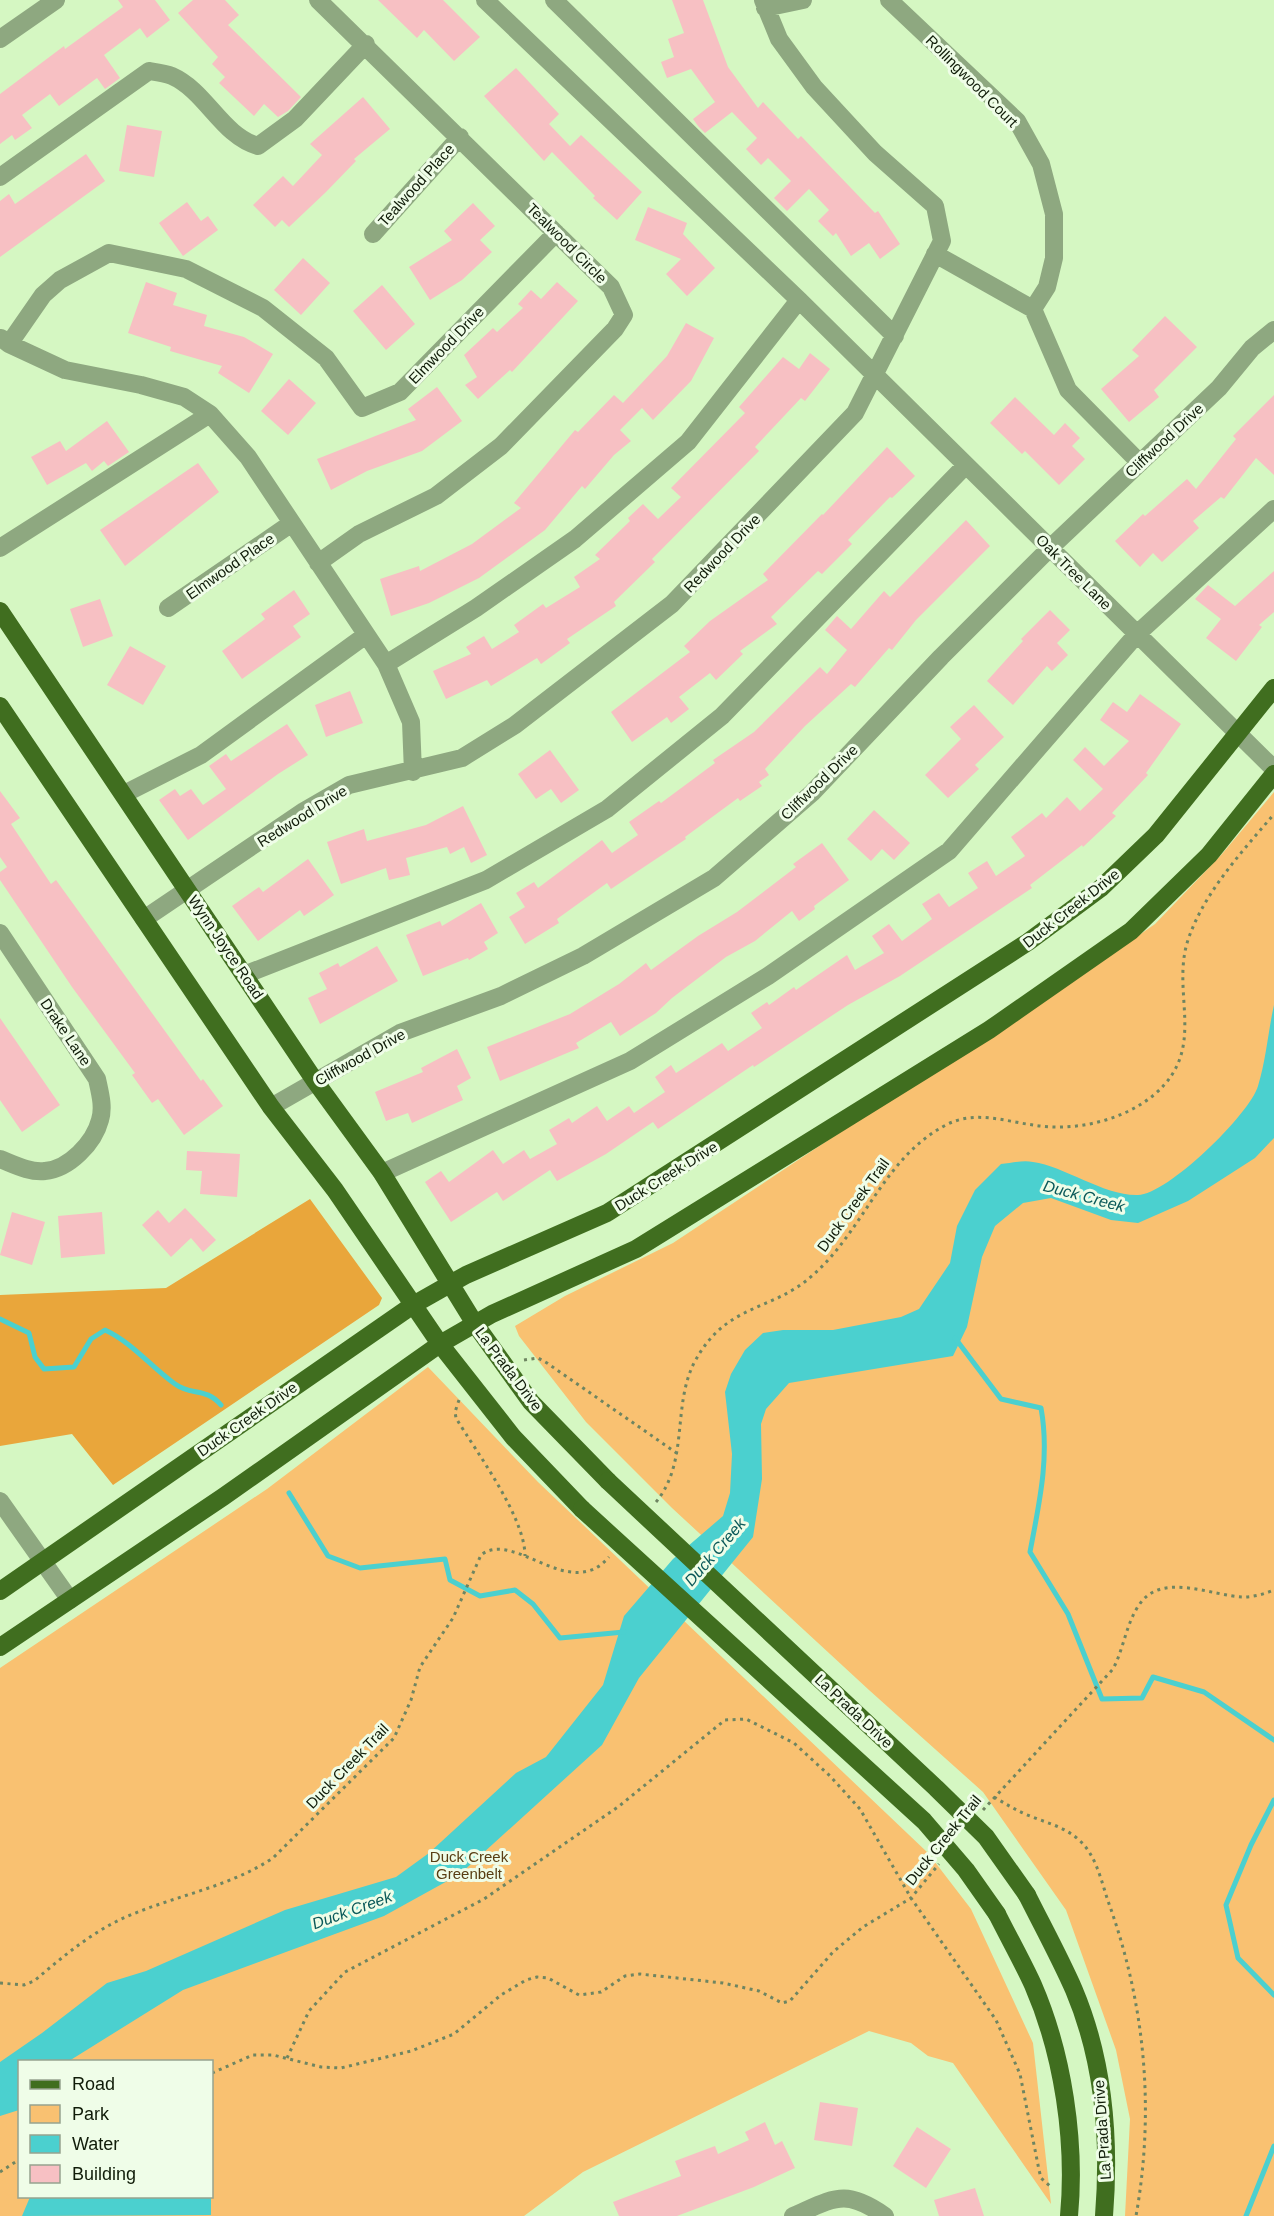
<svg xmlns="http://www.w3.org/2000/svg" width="1274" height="2216" viewBox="0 0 1274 2216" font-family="Arial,sans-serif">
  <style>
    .green { fill: #f9c171; fill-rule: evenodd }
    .forest { fill: #e9a63b }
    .water { fill: #4bd0cf }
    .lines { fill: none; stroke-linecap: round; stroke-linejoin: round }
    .stream { stroke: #4bd0cf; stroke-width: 5 }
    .building { fill: #f7c0c3 }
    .path { stroke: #6e8561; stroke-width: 3; stroke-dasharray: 3 4.5; stroke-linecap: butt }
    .minor { stroke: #8ea880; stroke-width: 18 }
    .major { stroke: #406e1f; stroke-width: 18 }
    .major-bridge { stroke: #406e1f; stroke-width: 18 }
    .labels { text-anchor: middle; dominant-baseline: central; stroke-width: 6; stroke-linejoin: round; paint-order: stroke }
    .street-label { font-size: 15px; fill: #101c09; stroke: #effde8 }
    .park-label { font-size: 15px; fill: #583d12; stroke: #effde8 }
    .water-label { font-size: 16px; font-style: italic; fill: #0a5959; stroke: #effde8 }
  </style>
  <rect width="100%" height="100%" fill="#d5f7c2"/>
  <path class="green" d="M1274,792V2216H1125L1130,2119L1116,2050L1066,1910L983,1792L869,1690L672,1508L586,1422L519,1336L515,1326L565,1296L673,1243L872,1111L1029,1012L1155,924L1222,854Z
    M428,1367L538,1482L928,1853L971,1909L1033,2043L1051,2204L953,2063L928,2056L911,2043L869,2031L583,2172L524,2216H0V1668L267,1489ZM20,2062H212V2196H20Z"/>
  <path class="forest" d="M310,1199L382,1298L379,1305L113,1485L72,1434L0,1446V1295L166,1288Z"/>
  <path class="water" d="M1274,1005V1138L1255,1158L1188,1201L1138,1223L1111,1220L1051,1198L1023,1203L995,1226L982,1257L967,1327L953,1356L789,1383L766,1409L761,1424L762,1479L753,1537L639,1678L602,1745L460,1874L384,1916L183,1990L69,2061L20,2062L19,2110L0,2116V2062L42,2033L107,1983L146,1971L285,1910L396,1877L429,1853L516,1773L546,1757L603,1685L624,1616L673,1559L723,1516L730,1493L732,1454L725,1392L731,1374L745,1350L763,1333L783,1330H833L901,1317L919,1309L950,1263L957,1226L975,1190L1001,1164C1011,1163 1023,1160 1033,1162C1064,1166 1104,1196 1138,1195C1167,1195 1250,1114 1258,1086C1266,1060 1268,1032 1274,1005Z
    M30,2197H211V2215L22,2216Z"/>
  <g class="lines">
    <path class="stream" d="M0,1319L29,1333L35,1357L44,1369L74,1367L91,1339L105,1330C133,1343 151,1367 175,1384C191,1396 206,1387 221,1405
      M955,1338L1001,1399L1041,1408C1050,1457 1039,1504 1030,1552L1068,1614L1102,1699L1142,1698L1153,1677L1204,1692L1274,1740
      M289,1493L328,1556L360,1568L445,1559L450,1580L480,1596L515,1590L533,1604L560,1638L624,1632
      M1274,1800L1251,1845L1226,1905L1238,1958L1274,1995
      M1246,2216L1274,2146"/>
  </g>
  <path class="building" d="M118,0H155L170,20L147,38L140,28L104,55L120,78L105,89L97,78L59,106L50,94L22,115L32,128L15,140L12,135L0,144V94L64,46L65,49L123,7Z
    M193,0H225L239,15L228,25L301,97L288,111L278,117L264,104L254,116L219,83L225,77L212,64L218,57L178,13Z
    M378,0H443L480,37L454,61L424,30L417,38Z
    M672,0H703L728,67L758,108L763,102L798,139L801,136L875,213L878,211L900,244L880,259L869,243L851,256L836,233L833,236L818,221L829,210L809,189L787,211L774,198L791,181L768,158L761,165L746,149L757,138L732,112L705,133L698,126L693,119L715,102L691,69L667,78L661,62L674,57L668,39L684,33Z
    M516,68L559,114L549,124L570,146L581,135L642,192L617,220L593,198L595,196L552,152L544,161L484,96Z
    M363,97L390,129L354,159L356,161L326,192L289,227L282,220L275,227L253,205L283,176L293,186L322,155L310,144Z
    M127,125L162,131L154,177L119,171Z
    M86,154L105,181L0,257V201L9,194L15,204Z
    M187,202L201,221L208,216L218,230L183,256L159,223Z
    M473,203L495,226L480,240L492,252L462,280L430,300L409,267L452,240L444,231Z
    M648,207L687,223L683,234L715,268L687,296L666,274L681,259L635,240Z
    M303,258L330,283L301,315L274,290Z
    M146,282L177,293L173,305L207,315L204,326L244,337L273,354L249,393L218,373L222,366L170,351L171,347L128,333Z
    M557,282L578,301L512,372L510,370L478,399L465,385L477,377L464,355L493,328L497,332L523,308L518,304L531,290L541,299Z
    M382,285L415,324L386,350L353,311Z
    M1165,316L1197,347L1154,390L1159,397L1129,422L1101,389L1139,356L1132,350Z
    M686,323L714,338L691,381L653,420L642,408L620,430L631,441L614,455L585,489L582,486L545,530L479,578L429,603L391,616L380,579L419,566L420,571L472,544L521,508L514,503L575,430L578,432L614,395L623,403L667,356Z
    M810,353L830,369L805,401L801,398L755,447L759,451L652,559L655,562L614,602L616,606L567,639L570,643L541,664L537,658L491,686L487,680L446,699L433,671L471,654L466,647L484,636L492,649L519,632L514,625L543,604L546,608L580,587L574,577L600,559L595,555L630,521L628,518L643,504L658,519L681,497L671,488L745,413L739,407L783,357L799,369Z
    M289,379L316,403L288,435L261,411Z
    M437,387L462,421L422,451L367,471L331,490L317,459L416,420L408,409Z
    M1274,395V475L1256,458L1224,499L1221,497L1193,521L1199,528L1162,562L1153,553L1140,567L1115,541L1143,514L1145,516L1187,479L1196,489L1236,439L1233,436Z
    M1015,397L1054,435L1065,423L1080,438L1072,446L1085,459L1059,485L1025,451L1022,454L990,423Z
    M107,421L129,452L108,466L104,461L92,471L86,463L47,485L31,457L60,441L66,451Z
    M887,447L915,476L892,498L890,497L848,540L852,544L822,574L818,571L771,617L777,624L740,651L743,654L716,680L710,673L679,697L689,709L671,723L667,717L632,742L611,712L690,652L684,646L710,621L768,580L763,574L822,514L823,515Z
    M198,463L219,492L125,566L100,530Z
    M966,520L990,546L916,620L892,650L889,648L855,687L851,684L805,726L765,769L769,775L759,782L762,786L740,801L738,798L685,837L686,839L611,889L607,883L557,919L559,923L525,944L509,917L525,907L516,893L534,882L538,888L602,840L612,853L638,835L629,822L659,801L661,803L715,763L713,760L754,732L820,667L827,674L847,650L825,630L837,616L851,629L884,591L890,597Z
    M1274,571V612L1259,625L1262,627L1236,661L1206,638L1221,619L1195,599L1208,585L1235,606Z
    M294,590L310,614L293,626L301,637L242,679L222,651L265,619L261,614Z
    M100,599L113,636L83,647L70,609Z
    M1050,610L1070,630L1057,643L1068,655L1052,671L1047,666L1013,705L987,681L1023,641L1021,639Z
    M130,646L166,666L143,705L107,685Z
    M350,691L363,723L326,737L315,705Z
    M1140,694L1181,724L1146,773L1148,775L1112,813L1116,816L1083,847L1082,845L1030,885L1032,888L900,976L848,1005L754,1067L753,1065L658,1129L653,1122L606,1154L557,1181L550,1170L503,1201L497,1192L451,1222L425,1182L441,1171L449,1182L493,1150L503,1164L524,1150L530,1159L557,1144L549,1130L569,1118L572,1123L597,1106L607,1121L629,1106L634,1113L665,1092L655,1077L671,1065L676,1073L722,1043L728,1051L762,1028L751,1013L767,1002L769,1005L794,987L796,990L847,955L855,970L884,953L872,936L889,924L902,941L932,919L922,904L939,893L949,907L978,888L968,873L987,861L996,876L1025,856L1011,837L1042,813L1046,818L1067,797L1080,811L1103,789L1073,760L1085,747L1104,766L1129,741L1100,720L1113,702L1127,712Z
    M974,705L1004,737L975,765L979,769L948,798L925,775L961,739L950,727Z
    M287,724L308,755L278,774L188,840L159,800L175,789L180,796L191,789L203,805L226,789L209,766L226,754L231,761Z
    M550,750L579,790L561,803L551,789L536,799L518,774Z
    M0,791L20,818L11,824L51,884L56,880L201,1081L203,1079L223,1106L184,1135L158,1099L152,1103L132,1075L135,1073L72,987L0,880V872L7,867L0,857Z
    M463,806L487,855L471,863L464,847L450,854L447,847L406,858L410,875L389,880L386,868L341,884L327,842L364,829L367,841L426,825Z
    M874,810L910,843L894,860L882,849L871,861L847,839Z
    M822,843L849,880L814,906L815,909L799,921L792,911L755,941L726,957L672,998L656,1013L620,1036L611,1022L576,1043L579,1048L500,1081L487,1047L570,1014L619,984L646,963L651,970L698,936L737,912L796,867L793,864Z
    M308,859L334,895L304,916L300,910L258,941L232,906L259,887L263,892Z
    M481,903L498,933L484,942L488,949L469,960L468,958L423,976L406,935L440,921L442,926Z
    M377,946L398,981L320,1024L308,998L327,989L319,973L338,963L340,967Z
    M0,1018L60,1105L22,1132L0,1100Z
    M457,1049L471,1078L457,1086L463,1100L412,1123L408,1113L386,1121L375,1092L423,1072L421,1068Z
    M187,1151L240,1154L237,1197L200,1194L202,1171L186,1170Z
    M185,1208L216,1240L203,1252L191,1238L171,1257L142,1225L158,1210L169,1223Z
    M12,1212L45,1222L32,1265L0,1255Z
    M102,1212L105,1254L61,1258L58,1216Z
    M820,2102L858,2108L852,2146L814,2140Z
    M765,2122L775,2145L782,2141L795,2168L754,2187L677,2216H619L613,2202L681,2176L675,2161L715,2146L718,2154L749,2140L745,2132Z
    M917,2127L951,2149L926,2188L893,2166Z
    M975,2188L984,2216H939L934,2200Z"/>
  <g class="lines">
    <path class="path" d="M524,1360L538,1358L547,1363L678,1454
      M459,1400L455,1412L456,1418C477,1453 525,1517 525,1556
      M656,1502C689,1462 672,1407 694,1363C726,1302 771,1313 813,1275C864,1230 884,1157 946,1125C974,1110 1004,1121 1033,1125C1074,1132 1123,1121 1155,1094C1209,1047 1169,992 1189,937C1206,890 1242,852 1274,814
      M994,1797C1006,1804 1017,1811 1030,1816C1047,1823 1065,1827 1079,1840C1096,1855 1101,1880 1108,1901C1145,2003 1155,2109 1136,2216
      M983,1810L1113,1669C1124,1648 1126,1624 1139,1605C1161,1571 1212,1596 1243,1597C1254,1597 1264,1594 1274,1590
      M0,1983L24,1985L34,1981C65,1955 95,1929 133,1914C179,1895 231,1886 273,1858L394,1738L411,1700L420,1667L453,1618L481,1555C514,1529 570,1603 609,1557
      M287,2058L309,2011L345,1972L484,1899L618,1807L725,1720L746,1719L794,1743L830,1776L860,1809L911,1898L996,2020L1020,2074L1039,2170L1041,2178L1050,2186
      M212,2073L253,2055H273L321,2067L341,2068L411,2051L454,2034L501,1995L526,1980L537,1977L548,1978L579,1995L601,1992L625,1976L640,1974L723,1983L759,1991L782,2003L790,2001L833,1952L863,1927L911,1898L939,1864
      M0,2172L20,2159"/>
    <path class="minor" d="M485,0L799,300L1274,769
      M554,0L895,336
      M889,0L1017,121L1041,164L1054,214V258L1047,287L1033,309
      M765,8L803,0
      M0,39L56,0
      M0,177L149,71C156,72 165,73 172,76C206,91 222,136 258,146L295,119L366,44
      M373,234L460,137
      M935,254L1033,309L1068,390L1140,463
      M1,338L9,344L65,370L141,385L184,397L210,414L248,457L386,664L411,722L413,772
      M9,344L43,295L60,280L109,253L186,269L263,308L326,358L362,408L400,392L556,233
      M0,548L210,414
      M318,563L359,534L436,496L501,446L615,329L624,315L611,287L318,0
      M168,608L292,523
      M386,664L476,608L575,539L688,442L799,300
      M124,794L201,755L366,635
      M144,919L304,811L349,785L462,758L515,725L672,604L855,413L942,241L935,206L875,153L814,87L779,39L763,0
      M0,933L97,1079C100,1093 104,1107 100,1120C94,1143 69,1169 45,1171C30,1173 13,1164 0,1159
      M244,975L486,880L607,809L722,716L966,465
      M271,1107L400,1033L501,996L583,956L714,878L812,793L941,657L1050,548L1219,388L1252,348L1274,330
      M382,1173L630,1061L768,976L949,851L1137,634L1274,509
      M0,1501L70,1600
      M793,2216C835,2198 845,2188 885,2216"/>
    <path class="major" d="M0,611L315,1081L382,1173L475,1324L531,1402L608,1481
      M0,706L271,1107L335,1190L440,1344L513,1437L582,1509
      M0,1591L413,1305L466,1275L607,1213L1028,942L1101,888L1156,835L1274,688
      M0,1647L223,1497L440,1344L492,1314L636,1249L989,1030L1131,931L1209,855L1274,774
      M1027,1895C1043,1927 1060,1958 1074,1990C1104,2061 1110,2141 1104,2216
      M997,1914C1009,1938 1022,1961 1033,1985C1063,2054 1076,2141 1069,2216"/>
    <path class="major-bridge" d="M608,1481L936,1788L986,1837L1027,1895
      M582,1509L924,1821L966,1870L997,1914"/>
  </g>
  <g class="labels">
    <g class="street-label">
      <text transform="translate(972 81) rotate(45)">Rollingwood Court</text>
      <text transform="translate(416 185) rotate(-48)">Tealwood Place</text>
      <text transform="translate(567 243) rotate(45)">Tealwood Circle</text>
      <text transform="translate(446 345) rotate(-46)">Elmwood Drive</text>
      <text transform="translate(1164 440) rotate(-43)">Cliffwood Drive</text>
      <text transform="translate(722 553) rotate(-46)">Redwood Drive</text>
      <text transform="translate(230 566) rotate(-35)">Elmwood Place</text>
      <text transform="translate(1074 572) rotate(45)">Oak Tree Lane</text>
      <text transform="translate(819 782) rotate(-44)">Cliffwood Drive</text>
      <text transform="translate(302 816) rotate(-32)">Redwood Drive</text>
      <text transform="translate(1071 908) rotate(-38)">Duck Creek Drive</text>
      <text transform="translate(226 947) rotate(56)">Wynn Joyce Road</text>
      <text transform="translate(66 1032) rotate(56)">Drake Lane</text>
      <text transform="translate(360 1057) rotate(-29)">Cliffwood Drive</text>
      <text transform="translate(666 1176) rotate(-32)">Duck Creek Drive</text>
      <text transform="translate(853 1205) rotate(-54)">Duck Creek Trail</text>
      <text transform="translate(509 1369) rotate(53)">La Prada Drive</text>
      <text transform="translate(247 1419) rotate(-35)">Duck Creek Drive</text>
      <text transform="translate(854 1711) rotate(43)">La Prada Drive</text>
      <text transform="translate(347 1766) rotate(-46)">Duck Creek Trail</text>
      <text transform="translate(943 1840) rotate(-51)">Duck Creek Trail</text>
      <text transform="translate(1102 2130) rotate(-94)">La Prada Drive</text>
    </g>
    <g class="park-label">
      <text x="469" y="1856">Duck Creek<tspan x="469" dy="17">Greenbelt</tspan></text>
    </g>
    <g class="water-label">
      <text transform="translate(1084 1196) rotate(15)">Duck Creek</text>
      <text transform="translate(715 1552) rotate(-49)">Duck Creek</text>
      <text transform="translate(352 1910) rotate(-20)">Duck Creek</text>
    </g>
  </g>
  <rect x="18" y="2060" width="195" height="138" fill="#effde8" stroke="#96a38f" stroke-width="1.5"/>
  <rect x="30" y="2080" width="30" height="9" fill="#406e1f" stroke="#96a38f" stroke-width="1.5"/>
  <text x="72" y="2090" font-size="18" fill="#101c09">Road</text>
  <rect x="30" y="2105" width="30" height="18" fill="#f9c171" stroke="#96a38f" stroke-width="1.5"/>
  <text x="72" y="2120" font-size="18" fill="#101c09">Park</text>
  <rect x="30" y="2135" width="30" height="18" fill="#4bd0cf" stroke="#96a38f" stroke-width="1.5"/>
  <text x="72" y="2150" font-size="18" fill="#101c09">Water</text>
  <rect x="30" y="2165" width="30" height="18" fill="#f7c0c3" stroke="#96a38f" stroke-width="1.5"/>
  <text x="72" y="2180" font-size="18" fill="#101c09">Building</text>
</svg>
